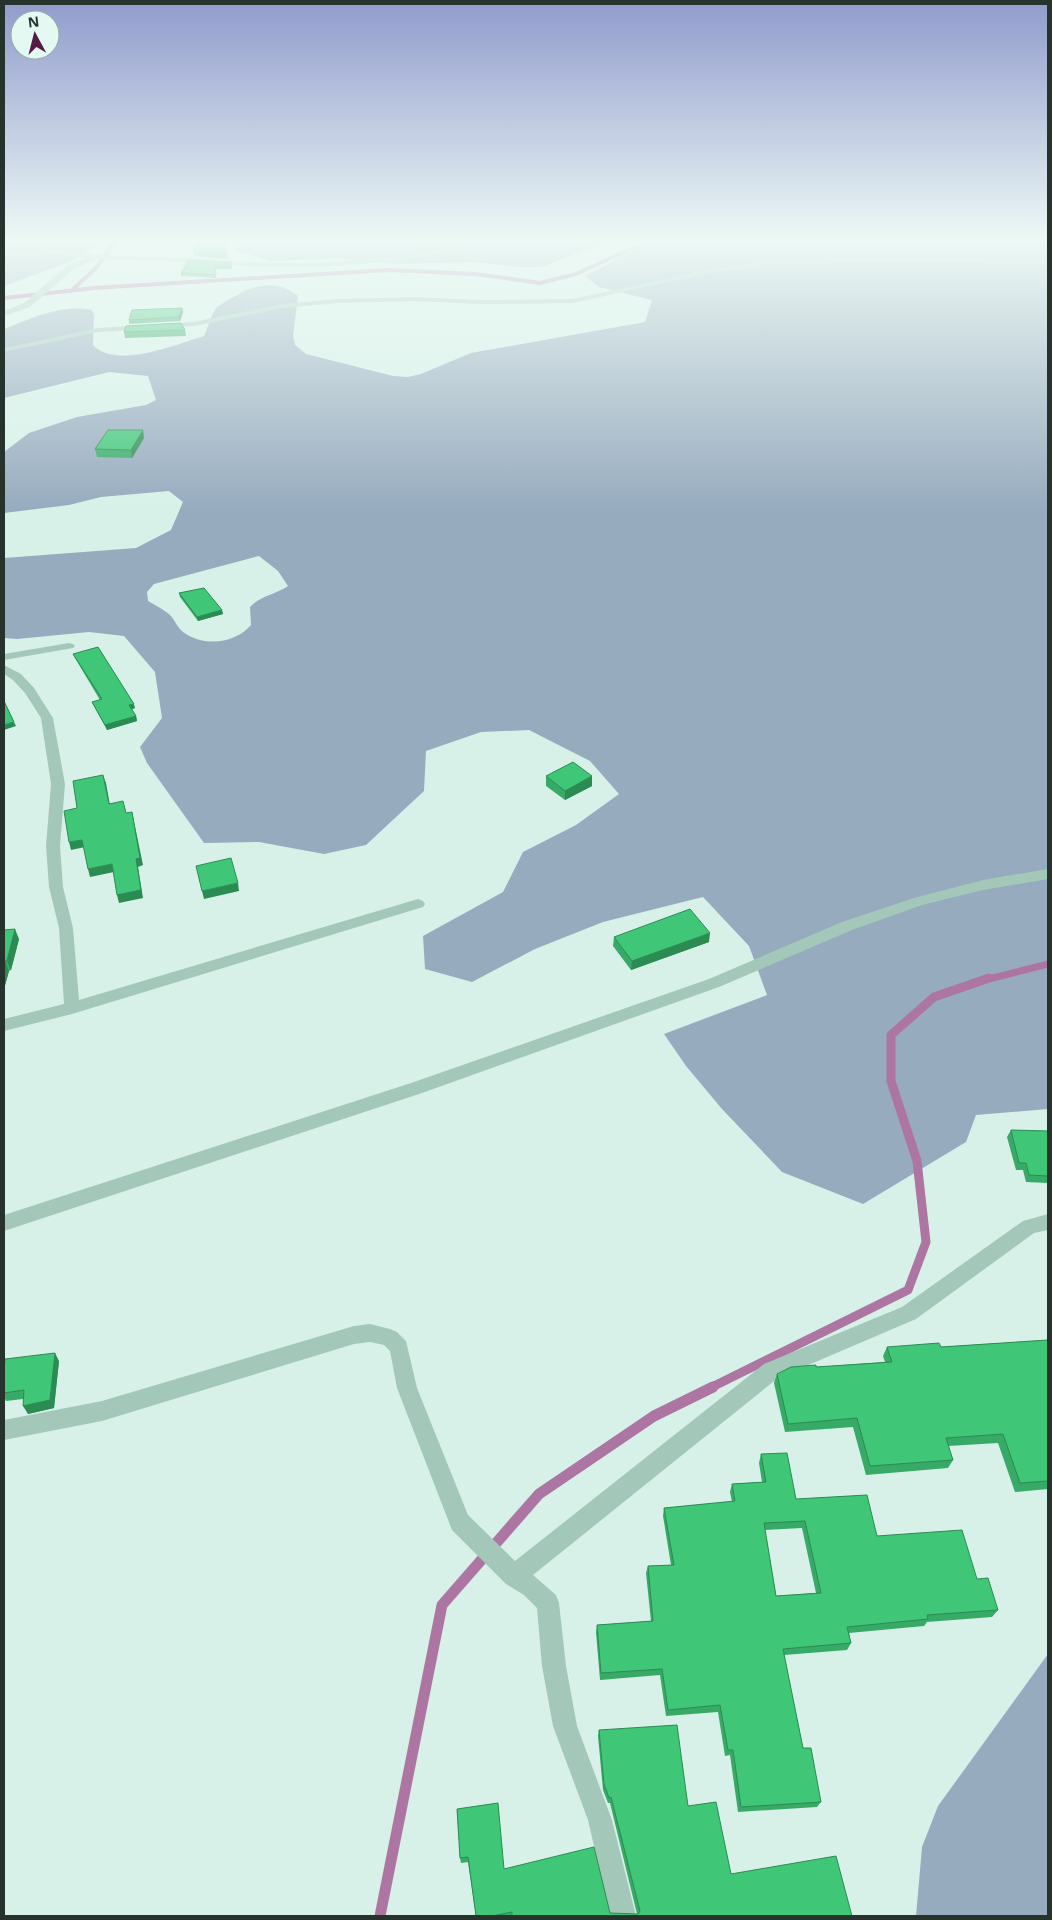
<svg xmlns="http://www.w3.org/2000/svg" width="1052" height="1920" viewBox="0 0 1052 1920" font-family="'Noto Sans',sans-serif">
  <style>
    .green { fill: #97abbf; fill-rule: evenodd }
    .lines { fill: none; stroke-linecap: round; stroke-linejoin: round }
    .stream-far3 { stroke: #ad76a2; stroke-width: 4 }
    .stream-far2 { stroke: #ad76a2; stroke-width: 7 }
    .stream-far1 { stroke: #ad76a2; stroke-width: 9 }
    .stream { stroke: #ad76a2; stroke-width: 11 }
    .minor { fill: #a3c8ba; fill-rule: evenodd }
    .wall { fill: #36aa66; fill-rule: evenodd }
    .shaded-wall { fill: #2c8b53 }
    .building { fill: #3fc677; stroke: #2c8b53; fill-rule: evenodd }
  </style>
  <rect width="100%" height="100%" fill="#d7f1e9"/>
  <path class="green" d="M4,242H101L72,261L4,286Z
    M240,242H607L541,267H518L474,262L396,264L341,258L271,261L234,250Z
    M649,242H1048V1109L976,1115L966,1142L863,1204L782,1172L722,1109L686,1066L664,1034L767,995L749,946L703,897L603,922L535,949L472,982L425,969L423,936L503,892L523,852L576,825L619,794L590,761L529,730L481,732L426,751L424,791L366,845L324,854L259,842L204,843L147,763L140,747L162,718L155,672L124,636L89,632L17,639L4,638V558L136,548L171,530L183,502L169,491L101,497L69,505L4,513V452L29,433L77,417L146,405L156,400L148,376L109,372L4,398V329C33,318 61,304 92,310L94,315L93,345C116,370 177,344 204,336C208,328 211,314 217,307C221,304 226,302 230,299C253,285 276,278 298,296L293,336L295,345L306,354L393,376L408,377L421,374L471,353L645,322L652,300L599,287L585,276ZM259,556L278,571L288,586C275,595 261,595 250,607L251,625C235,644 203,647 183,632C178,628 175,621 171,616C165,610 155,605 148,601L147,592L154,584Z
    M1048,1654V1916H916L922,1847L938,1806Z"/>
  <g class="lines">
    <path class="stream-far3" d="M71,291L97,267L114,242
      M4,298L94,288L389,270L475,274L540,283L576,274L633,248L655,242"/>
    <path class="stream-far2" d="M985,980L1048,964"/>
    <path class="stream-far1" d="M710,1388L908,1290L926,1242L917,1161L891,1081V1035L934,997L989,978"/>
    <path class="stream" d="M380,1916L442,1605L539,1494L654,1416L713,1387"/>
    <path class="minor" d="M480,242H493L407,260L320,267H259L190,262L98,259L75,268L30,307L4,316V311L24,303L69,264L87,258L60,254L4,256V252L60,250L95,255L190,258L259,263H320L407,256Z
      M942,257L1048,262V266L942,261L773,264L696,276L573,303L480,304L415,301L338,303L282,308L194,326L98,332L4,352V348L98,328L194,322L282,304L338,299L415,297L480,300L573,299L696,272L773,260Z
      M69,643L73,644L75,646L73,648L4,660V654Z
      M4,665L21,674L34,688L53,718L65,784L60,846L63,887L73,928L79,1000L418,899L423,901L425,904L423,907L72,1014L4,1031V1019L64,1004L59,928L49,887L46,846L51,784L41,718L25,693L13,680L4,674Z
      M1048,869V879L983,890L922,905L852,930L719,987L422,1093L4,1231V1215L411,1083L709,979L842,922L914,898L983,880Z
      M1048,1214V1230L1034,1233L916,1319L778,1378L533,1575L556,1595L559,1603L566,1666L577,1726L612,1820L636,1916H610L588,1820L553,1726L542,1666L537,1608L524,1595L506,1584L452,1530L397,1388L390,1351L384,1345L370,1342L354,1344L102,1421L4,1440V1420L102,1401L354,1326L370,1324L390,1329L397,1332L406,1341L417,1388L468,1515L515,1561L764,1364L902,1307L1023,1221Z"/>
  </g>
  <path class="wall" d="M193,250L227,252L228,259L194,256Z
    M189,260L232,266V269H215L216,278L181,276V273Z
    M182,308L183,312L180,321L129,324V320Z
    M185,330L186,336L125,338L124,332Z
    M144,438L132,458L97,457L95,449Z
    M179,593L222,610L223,614L198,621L180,597Z
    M73,654L135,708L132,709L136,716L137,721L107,730L94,706L92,702L100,700L75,658Z
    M546,776H592V786L565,800L546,786Z
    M4,930L19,939L11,970L9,971L4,989Z
    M614,937L709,942L631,970L613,946Z
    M1011,1130L1048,1131V1183L1026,1182L1023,1170H1016L1007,1137Z
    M1048,1340V1489L1015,1492L998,1443L948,1446L953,1460L948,1468L866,1475L853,1427L785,1432L774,1383L777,1374L816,1367L885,1362L883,1356L887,1347H941Z
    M59,1361L54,1408L28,1414L23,1399L6,1401L4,1397V1371Z
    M761,1454L796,1499L877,1536L977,1579L998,1610L992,1617L927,1622L924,1626L849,1633L851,1643L847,1650L784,1655L803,1748L821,1802L817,1807L738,1812L730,1755L725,1756L718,1712L666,1716L660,1675L600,1680L596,1632L597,1625L651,1621L646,1573L648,1566L671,1565L663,1516L664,1508L732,1502L730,1492L732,1484L762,1482L759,1463ZM802,1528L816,1593L776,1596L765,1530Z
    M599,1730L688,1806L731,1874L852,1916H476L468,1862L461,1863L460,1858L457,1809L504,1869L610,1913L637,1914L610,1803H608L603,1790L598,1736Z"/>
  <path class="shaded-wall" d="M182,308L183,312L180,321L179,317Z
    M143,430L144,438L132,458L131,450Z
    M222,610L223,614L198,621L197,617Z
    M134,704L135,708L130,710L129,705Z
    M136,716L137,721L107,730L105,725Z
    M14,722L16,726L4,730V725Z
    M103,775L106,783L111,811L109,804Z
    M592,776V786L565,800V791Z
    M132,812L143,865L138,867L143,898L119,903L117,895L136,859Z
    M82,840L85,847L71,850L69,842Z
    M112,864L114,872L90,877L88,869Z
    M238,883L239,891L204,899L202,891Z
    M15,929L19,939L11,970L7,961Z
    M710,933L709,942L631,970L632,961Z
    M5,961L9,971L4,989V965Z
    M55,1353L59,1361L54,1408L28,1414L23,1406Z"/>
  <path class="building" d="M198,242H224L227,252L193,250Z
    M189,260L231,263L232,266H215L216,275L181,273Z
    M182,308L179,317L129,320L132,310Z
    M181,323L185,330L124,332L126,326Z
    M108,430H143L131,450L95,449Z
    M204,588L222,610L197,617L179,593Z
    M98,647L134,704L129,705L136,716L105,725L92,702L102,699L73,654Z
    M4,701L14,722L4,725Z
    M573,762L592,776L565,791L546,776Z
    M103,775L109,804L123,801L126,813L132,812L140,858L136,859L141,890L117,895L112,864L88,869L82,840L69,842L64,811L77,808L73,781Z
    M231,858L238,883L202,891L196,866Z
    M690,909L710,933L632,961L614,937Z
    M15,929L7,961H5L4,965V930Z
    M1011,1130L1048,1131V1176L1029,1175L1026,1163H1019Z
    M1048,1340V1481L1020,1483L1003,1434L946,1438L953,1460L870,1466L857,1418L788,1424L777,1374L791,1367L816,1365V1367L892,1362L887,1347L939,1343L941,1347Z
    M55,1353L50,1400L23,1406L24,1390L4,1393V1371L5,1359Z
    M787,1453L796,1499L867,1495L877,1536L962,1530L977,1579L988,1578L998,1610L927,1615L928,1619L847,1627L851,1643L783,1649L803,1748H811L821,1802L741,1807L733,1750H728L720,1705L668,1710L662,1669L601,1673L597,1625L653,1621L648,1566L674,1565L664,1508L735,1501L732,1484L766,1482L761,1454ZM805,1521L821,1593L776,1596L764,1523Z
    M677,1725L688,1806L716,1802L731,1874L836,1856L852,1916H512V1912L492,1916H476L468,1857L460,1858L457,1809L498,1803L504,1869L594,1847L610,1913L638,1914L640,1911L611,1797L609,1798L604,1784L599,1730Z"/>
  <linearGradient id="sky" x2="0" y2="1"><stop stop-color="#909bcc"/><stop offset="0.47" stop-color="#edf9f5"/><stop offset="1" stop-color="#edf9f5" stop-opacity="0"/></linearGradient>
  <rect width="1052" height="511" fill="url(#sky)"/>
  <rect width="1052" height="1920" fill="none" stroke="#25332c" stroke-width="10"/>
  <g transform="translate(35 35) rotate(353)"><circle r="24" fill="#e3f9f2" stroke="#97aaa3"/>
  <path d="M0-4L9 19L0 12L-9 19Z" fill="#541b47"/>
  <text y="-8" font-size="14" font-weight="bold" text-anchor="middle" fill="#25332c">N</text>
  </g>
</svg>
